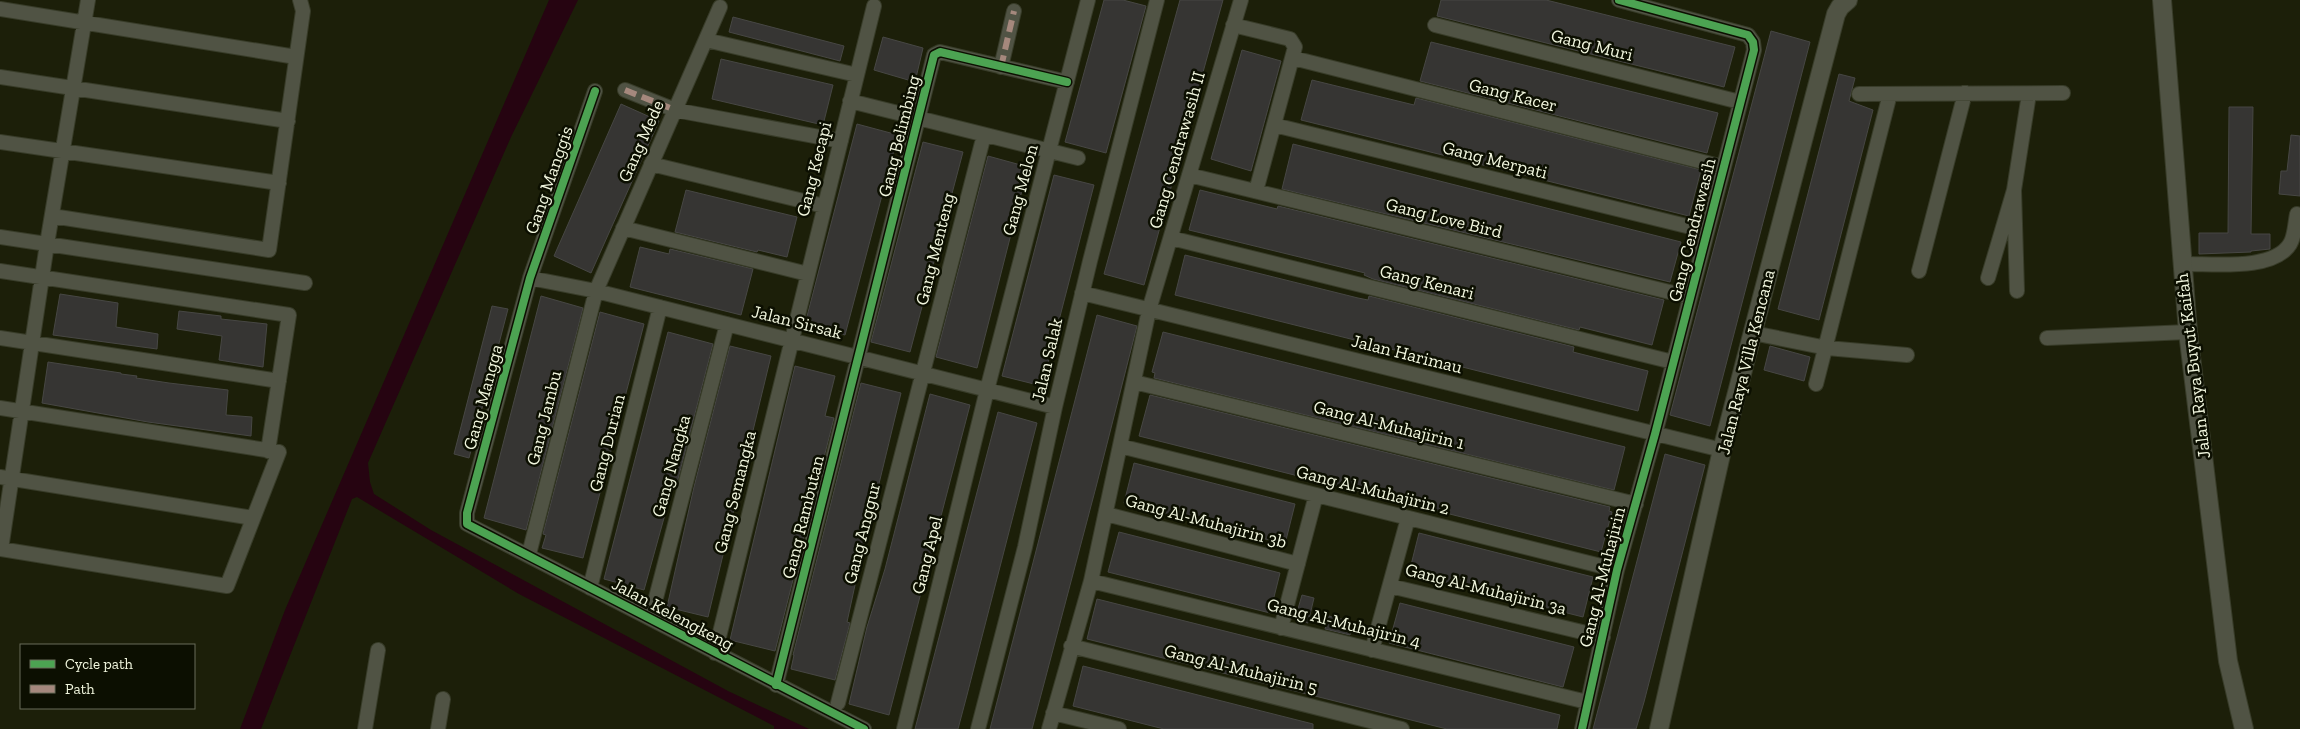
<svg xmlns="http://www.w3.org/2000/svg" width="2300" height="729" viewBox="0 0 2300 729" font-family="'Zilla Slab',serif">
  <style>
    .water { fill: #260411 }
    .building { fill: #363533; stroke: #474744 }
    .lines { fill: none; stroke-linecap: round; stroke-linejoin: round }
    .minor-casing { stroke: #383c29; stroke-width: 16 }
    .tertiary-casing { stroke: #383c29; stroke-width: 20 }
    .minor { stroke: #505344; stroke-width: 14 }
    .tertiary { stroke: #505344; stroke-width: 18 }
    .quiet { stroke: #a5887d; stroke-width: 6; stroke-dasharray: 12 6; stroke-linecap: butt }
    .cycleway-casing { stroke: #0c0f01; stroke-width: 11 }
    .cycleway { stroke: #4ca352; stroke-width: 8 }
    .labels { text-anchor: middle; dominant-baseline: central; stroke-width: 5; stroke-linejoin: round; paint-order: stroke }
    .street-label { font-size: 18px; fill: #f2f7df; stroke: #0c0f01 }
  </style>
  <rect width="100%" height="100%" fill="#1c1f09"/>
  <path class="water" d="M549,0H578L511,137L368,463L370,482L374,494L431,530L728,691L809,729H774V726L519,594L357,497L352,499L261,729H240L285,610Z"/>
  <path class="building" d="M1104,0H1123L1146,6L1106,153L1065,142Z
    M1180,0H1223L1144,285L1104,274Z
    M1441,0H1546L1735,47L1724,87L1437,16Z
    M733,17L844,46L840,61L729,32Z
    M1771,31L1810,42L1710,426L1670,415Z
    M883,37L923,48L915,82L874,70Z
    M1431,42L1718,113L1707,153L1420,81Z
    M1242,50L1281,61L1251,171L1211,159Z
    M721,59L833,85L823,125L712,99Z
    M1839,74L1855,78L1849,101L1873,110L1819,320L1778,309Z
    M1312,80L1414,105L1416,98L1701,170L1689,216L1301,120Z
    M621,104L659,121L591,273L554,256Z
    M2229,107H2253L2251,234H2270V249L2251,251V252L2199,254V233H2228Z
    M857,124L898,135L845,335L805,324Z
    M2291,135L2300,136V196L2279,194L2281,171H2287Z
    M923,142L963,152L910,352L871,342Z
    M1293,144L1681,242L1670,282L1282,189Z
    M988,156L1028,167L977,368L936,357Z
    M1054,175L1094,185L1042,386L1002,376Z
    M686,190L797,217L787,257L758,250L757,252L675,232Z
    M1200,190L1277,209L1278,206L1664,300L1652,345L1580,327L1579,330L1373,279L1364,275L1365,273L1189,230Z
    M640,247L669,254L670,249L753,269L741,315L630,287Z
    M1185,255L1358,298L1368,300L1369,296L1574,347L1573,352L1648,371L1638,411L1175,295Z
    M60,294L118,303L116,327L158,334L157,349L53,335Z
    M541,296L583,308L526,530L484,518Z
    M492,306L508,309L469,458L454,454Z
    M179,311L221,316V319L267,324L263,367L219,360L222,336L177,329Z
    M600,312L644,324L583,558L542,548L546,535L543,534Z
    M1097,315L1137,326L1096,487L1032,729H990Z
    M668,332L713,344L677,483L674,482L644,590L604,579Z
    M1163,332L1625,447L1614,490L1154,378L1155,373L1152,372Z
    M730,346L771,356L708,617L667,607L694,487Z
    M1770,346L1810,357L1804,381L1764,370Z
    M48,362L121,373V374L137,376L136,378L169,383L228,390L226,415L252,417L251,436L148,422L42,403Z
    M795,366L835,376L825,416L834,418L775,651L730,640Z
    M861,383L901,393L860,562L847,622L850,623L835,680L791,669L794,655H793Z
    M930,394L970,405L889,715L849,704L867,627L885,569Z
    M1150,395L1610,507L1609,511L1612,512L1601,552L1139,436Z
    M998,412L1037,423L967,695L958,729H915Z
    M1665,454L1705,465L1644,702L1636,729H1593Z
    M1134,463L1295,504L1285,544L1124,503Z
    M1119,532L1280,573L1270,613L1108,572Z
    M1419,533L1593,577L1583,617L1409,573Z
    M1302,595L1314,598L1308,623L1295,619Z
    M1097,599L1560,715L1557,729H1447L1087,639Z
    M1400,603L1574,647L1563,687L1389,643Z
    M1329,616L1353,622L1350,635L1325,629Z
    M1083,666L1313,724V729H1164L1073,706Z"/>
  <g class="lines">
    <g class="minor-casing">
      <path id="minor" d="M0,9L296,57
        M1233,25L1290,39L1295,47L1256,191
        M1435,25L1740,102
        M706,40L857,75
        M1293,58L1723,167
        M1001,67L1014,11
        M0,77L288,121
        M625,90L675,110L841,141
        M595,91L530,278L467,513V524L864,729
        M1859,94L2063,93
        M850,101L1078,158
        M1274,125L1707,231
        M0,142L279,183
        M651,164L824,206
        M1189,175L1690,297
        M2014,190L2029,94
        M52,216L269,250L303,11L300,0
        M623,228L808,274
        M0,237L305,283
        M1171,238L1673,362
        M2181,264C2210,263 2273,272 2290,244C2295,236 2295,223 2297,214
        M0,271L289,315L268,451
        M1919,271L1965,93
        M530,278L596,291L1055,407
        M1988,278L2014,190L2017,291
        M1082,293L1722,450
        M1753,333L1827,348L1907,355
        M0,338L279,381
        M2047,338L2188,332
        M1134,382L1636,504
        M1816,384L1890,94
        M0,408L279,452L227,586L0,549
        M1120,446L1617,570
        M0,477L253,518
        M1106,514L1298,564
        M1,549L47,244L88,0
        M529,554L596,291L720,7
        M1091,581L1587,702
        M1390,586L1603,637
        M590,588L660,307
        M651,617L727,324
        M1281,628L1316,495
        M1071,646L1402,729
        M1372,650L1408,518
        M715,653L874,6
        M776,685L934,55L940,52L1067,82
        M838,703L984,135
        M1053,713L1119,729
        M365,729L378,650
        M438,729L443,699
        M904,729L987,390L1088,0
        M978,729L1025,547L1055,407L1090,261L1157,0
        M1049,729L1091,581L1149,310L1241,0
        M1582,729L1617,570L1655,434L1754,50L1753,42L1748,35L1619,0"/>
    </g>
    <g class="tertiary-casing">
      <path id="tertiary" d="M2162,0L2188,332L2228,661L2244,729
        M1659,729L1722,450L1836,14L1840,7L1848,0"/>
    </g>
    <use href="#minor" class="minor"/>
    <use href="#tertiary" class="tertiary"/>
    <path class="quiet" d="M1001,67L1014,11
      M625,90L675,110"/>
    <g class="cycleway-casing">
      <path id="cycleway" d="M595,91L530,278L467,513V524L864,729
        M776,685L934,55L940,52L1067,82
        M1582,729L1617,570L1655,434L1754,50L1753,42L1748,35L1619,0"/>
    </g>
    <use href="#cycleway" class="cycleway"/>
  </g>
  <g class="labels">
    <g class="street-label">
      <text transform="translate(1592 45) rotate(14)">Gang Muri</text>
      <text transform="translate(1513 95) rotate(14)">Gang Kacer</text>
      <text transform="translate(899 136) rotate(-76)">Gang Belimbing</text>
      <text transform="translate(641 141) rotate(-66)">Gang Mede</text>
      <text transform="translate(1177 150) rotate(-74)">Gang Cendrawasih II</text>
      <text transform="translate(1495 160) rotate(14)">Gang Merpati</text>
      <text transform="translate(814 169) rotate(-76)">Gang Kecapi</text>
      <text transform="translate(549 180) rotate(-71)">Gang Manggis</text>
      <text transform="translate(1020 190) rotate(-75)">Gang Melon</text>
      <text transform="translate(1444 218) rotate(14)">Gang Love Bird</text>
      <text transform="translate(1692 230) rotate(-76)">Gang Cendrawasih</text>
      <text transform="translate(935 249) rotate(-76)">Gang Menteng</text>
      <text transform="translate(1427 282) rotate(14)">Gang Kenari</text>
      <text transform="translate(797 322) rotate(14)">Jalan Sirsak</text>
      <text transform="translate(1407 354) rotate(14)">Jalan Harimau</text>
      <text transform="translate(1047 360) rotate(-77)">Jalan Salak</text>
      <text transform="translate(1746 362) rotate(-76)">Jalan Raya Villa Kencana</text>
      <text transform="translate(2193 366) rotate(-97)">Jalan Raya Buyut Kaifah</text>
      <text transform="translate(483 397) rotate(-75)">Gang Mangga</text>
      <text transform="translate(544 418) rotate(-76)">Gang Jambu</text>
      <text transform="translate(1389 425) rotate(14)">Gang Al-Muhajirin 1</text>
      <text transform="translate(607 443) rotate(-76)">Gang Durian</text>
      <text transform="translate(671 466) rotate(-75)">Gang Nangka</text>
      <text transform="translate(1373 490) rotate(14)">Gang Al-Muhajirin 2</text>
      <text transform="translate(735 492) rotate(-76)">Gang Semangka</text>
      <text transform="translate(803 517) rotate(-76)">Gang Rambutan</text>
      <text transform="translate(1206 521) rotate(15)">Gang Al-Muhajirin 3b</text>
      <text transform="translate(862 533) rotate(-76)">Gang Anggur</text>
      <text transform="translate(927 555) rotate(-76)">Gang Apel</text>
      <text transform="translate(1602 577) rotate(-76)">Gang Al-Muhajirin</text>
      <text transform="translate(1486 589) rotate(14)">Gang Al-Muhajirin 3a</text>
      <text transform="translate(673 614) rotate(28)">Jalan Kelengkeng</text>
      <text transform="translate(1344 623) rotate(14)">Gang Al-Muhajirin 4</text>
      <text transform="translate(1241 669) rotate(14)">Gang Al-Muhajirin 5</text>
    </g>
  </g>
  <rect x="20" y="644" width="175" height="65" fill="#0c0f01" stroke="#686c5a"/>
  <rect x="30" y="660" width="25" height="8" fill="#4ca352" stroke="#686c5a"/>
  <text x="65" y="669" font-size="15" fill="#f2f7df">Cycle path</text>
  <rect x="30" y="685" width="25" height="8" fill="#a5887d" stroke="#686c5a"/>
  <text x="65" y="694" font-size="15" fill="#f2f7df">Path</text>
</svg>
